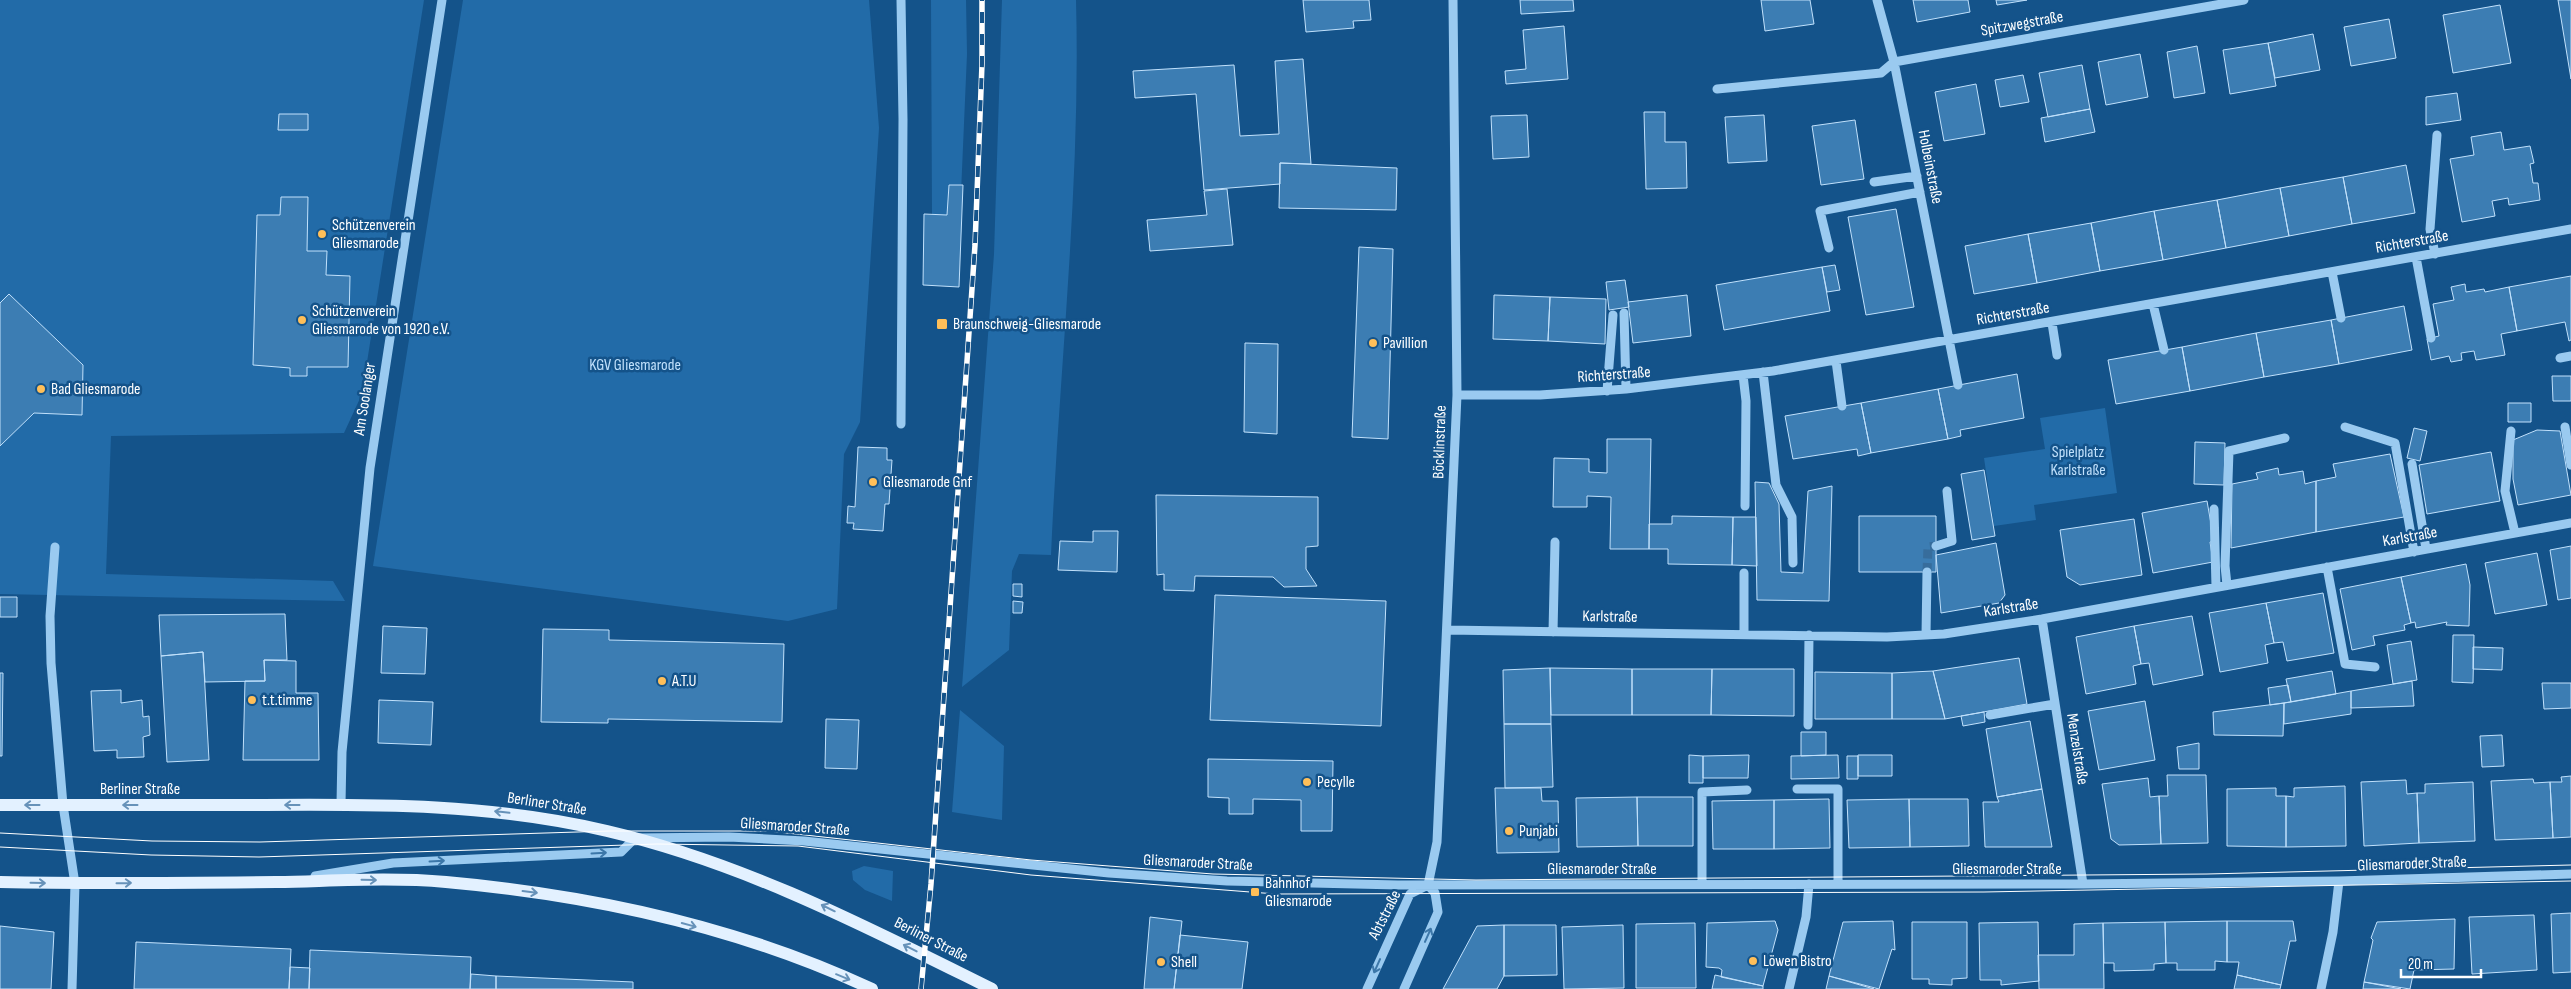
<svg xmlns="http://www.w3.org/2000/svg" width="2571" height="989" viewBox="0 0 2571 989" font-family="'Sofia Sans Condensed',sans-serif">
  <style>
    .green { fill: #226ba8 }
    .building { fill: #3c7db3; stroke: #c1e1fc }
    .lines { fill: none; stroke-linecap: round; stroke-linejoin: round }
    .minor-tunnel { stroke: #376d9c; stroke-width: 9; stroke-dasharray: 9 4.5; stroke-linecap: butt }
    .minor { stroke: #9acaf0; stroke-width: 9 }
    .major { stroke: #e3f1ff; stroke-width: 12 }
    .tram { stroke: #fff; stroke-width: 1 }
    .rail-casing { stroke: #fff; stroke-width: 5.5 }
    .rail { stroke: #14538a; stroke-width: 4; stroke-dasharray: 11; stroke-linecap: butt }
    .oneway { stroke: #6792b9 }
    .oneway2 { stroke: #3c77a9 }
    .poi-dot { fill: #ffbf59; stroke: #14538a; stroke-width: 2 }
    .labels { text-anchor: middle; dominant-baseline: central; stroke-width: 5; stroke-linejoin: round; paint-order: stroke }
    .street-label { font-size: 16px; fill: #fff; stroke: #14538a }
    .poi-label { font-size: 16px; fill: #fff; stroke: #14538a; text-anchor: start }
    .park-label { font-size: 16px; fill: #c1e1fc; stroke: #14538a }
  </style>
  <rect width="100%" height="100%" fill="#14538a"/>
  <path class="green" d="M0,0H424L362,394L344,433L111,436L106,574L333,581L345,601L0,594Z
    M463,0H869L879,128L860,422L844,454L837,609L788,621L373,566Z
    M931,0H966L967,54L960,216L932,215Z
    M1002,0H1076C1081,185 1059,370 1051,555L1019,554L1012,571L1009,650L962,687L994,254Z
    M2105,408L2117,493L2034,505L2036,520L1994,526L1984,458L2045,449L2040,418Z
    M960,710L1004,746L1002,820L952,812Z
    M864,866L893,871L892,901L865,890L853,880L852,871Z"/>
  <path class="building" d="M1303,0H1369L1371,20L1353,21L1354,28L1306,32Z
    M1520,0H1573L1574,11L1521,14Z
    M1761,0H1810L1814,24L1765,31Z
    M1913,0H1968L1970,12L1917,22Z
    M1996,0H2027L1997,5Z
    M2558,0H2571V79Z
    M2500,5L2511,63L2453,73L2443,15Z
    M2389,19L2396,58L2351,66L2344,27Z
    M1564,26L1568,79L1506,84L1505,71L1526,69L1523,30Z
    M2313,34L2320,70L2275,78L2268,43Z
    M2268,43L2276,86L2230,94L2223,50Z
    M2197,46L2205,93L2174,98L2167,52Z
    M2140,54L2148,97L2106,105L2098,62Z
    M1303,59L1311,164L1280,163V184L1204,190L1196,94L1135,98L1133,71L1234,65L1240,136L1279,134L1275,61Z
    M2082,65L2090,109L2048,117L2039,73Z
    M2023,75L2029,102L2000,107L1995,80Z
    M1976,84L1985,134L1944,141L1935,92Z
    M2457,93L2461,120L2426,125V97Z
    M2090,109L2095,132L2045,142L2041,118Z
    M1644,112H1665V142H1686L1687,188L1646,189Z
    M279,114H308V130H278Z
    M1527,115L1529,157L1493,159L1491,116Z
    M1764,115L1767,161L1728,163L1725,117Z
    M1855,120L1864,179L1821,185L1812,126Z
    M2501,132L2504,150L2530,146L2534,163L2530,164L2533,183H2538L2540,200L2509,205L2508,198L2492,201L2495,216L2462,222L2450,159L2474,155L2471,137Z
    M1280,163L1397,168L1396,210L1279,208Z
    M2406,165L2415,213L2352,224L2343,177Z
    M2343,177L2352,224L2289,236L2280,188Z
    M949,185H963L959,287L923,285L924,214L947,215Z
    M2280,188L2289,236L2226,248L2217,200Z
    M1227,189L1233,245L1150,251L1147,220L1207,215L1204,191Z
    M281,197H308L307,251H327L326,275L350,276L348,367H307V376H290V368L253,365L257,215H280Z
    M2217,200L2226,248L2163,260L2154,211Z
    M1896,209L1914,307L1866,315L1848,217Z
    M2154,211L2163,260L2100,271L2091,223Z
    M2091,223L2100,271L2037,283L2028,234Z
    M2028,234L2037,283L1974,294L1965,246Z
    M1359,247L1393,249L1388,439L1352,437Z
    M1835,265L1840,290L1827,292L1822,267Z
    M1822,267L1830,311L1724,330L1716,285Z
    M2571,276V340L2569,341L2565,322L2517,331L2509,287Z
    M1625,280L1629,307L1609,310L1606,282Z
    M2465,284L2466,292L2484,289L2485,292L2509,287L2517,331L2501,334L2505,355L2476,360L2474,351L2461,353L2462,360L2451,362L2449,356L2431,360L2427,339L2439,336L2433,304L2454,300L2451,287Z
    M9,294L83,365L82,415L34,413L0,446V303Z
    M1494,295L1550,297L1548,341L1493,339Z
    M1687,295L1691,336L1633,343L1628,302Z
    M1550,297L1606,299L1605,344L1548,341Z
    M2404,306L2412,350L2339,364L2331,320Z
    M2331,320L2339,364L2264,377L2256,333Z
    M2256,333L2264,377L2190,391L2182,347Z
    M1245,343L1278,344L1277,434L1244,432Z
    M2182,347L2190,391L2116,404L2108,360Z
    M2017,374L2024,418L1960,430L1961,436L1948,439L1938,389Z
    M2552,376H2571V401H2553Z
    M1938,389L1948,439L1871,453L1861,403Z
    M1861,403L1871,453L1858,456L1857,449L1793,459L1785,416Z
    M2508,403H2531V422H2508Z
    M2414,428L2427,431L2420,461L2407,458Z
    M2537,430L2560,431L2571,495L2518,505L2513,479V440Z
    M1607,439H1651L1649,549H1610L1611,497L1587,496V507H1553L1554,458L1589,459V472L1607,473Z
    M2195,442L2225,443L2224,485L2194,484Z
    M858,447L887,448V460H892L889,504H885L883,531L853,529L854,523H847L848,506L855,507Z
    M2491,452L2500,501L2427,514L2419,465Z
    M2390,454L2404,517L2316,532V481L2336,477L2333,464Z
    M2278,468L2279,475L2303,471L2305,484L2316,481V532L2231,548L2232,484L2258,479L2256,473Z
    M1984,470L1995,536L1972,540L1961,474Z
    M1755,482L1769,483L1779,504L1781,572L1803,573L1808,491L1832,486L1829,601L1757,600Z
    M1156,495L1318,497V546L1306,547V569L1317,586L1284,587L1273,577L1195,576L1194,591L1164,590V574L1157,575Z
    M2207,501L2214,541L2210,542L2213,562L2153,573L2142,513Z
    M1672,516L1733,517L1732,565L1668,564V549H1649V524H1672Z
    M1859,516H1936V572H1859Z
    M1733,517H1756L1757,566L1732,565Z
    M2134,519L2142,575L2080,585L2067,577L2060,530Z
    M1093,531H1118L1117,572L1058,570L1060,541L1093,542Z
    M1996,543L2005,595L1999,603L1941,613L1936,555Z
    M2571,546V598L2558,600L2550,550Z
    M2537,553L2547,605L2495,614L2485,563Z
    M2466,564L2470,585L2469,626L2446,625L2447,622L2416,628L2415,622L2411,623L2401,577Z
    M2401,577L2411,623L2404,625L2405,630L2373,636L2375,645L2352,650L2340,589Z
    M1013,584H1022V597L1013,596Z
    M2323,593L2334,653L2287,661L2283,642L2274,643L2266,603Z
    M1215,595L1386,601L1381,726L1210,720Z
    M0,597H17V617H0Z
    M1013,601L1023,602L1022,613H1013Z
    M2266,603L2274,643L2265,645L2268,663L2220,672L2209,613Z
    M285,614L287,660H264L265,681L205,682L203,652L161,656L159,615Z
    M2192,616L2203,675L2153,685L2149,663L2141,664L2134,626Z
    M383,626L427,628L425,674L381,673Z
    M2134,626L2141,664L2133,666L2136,684L2086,694L2076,637Z
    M543,629L609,630V640L784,644L782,722L608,719V723L541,722Z
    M2453,635H2474L2473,683L2452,682Z
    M2411,641L2417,680L2393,684L2387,645Z
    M2473,647L2503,648L2502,670L2473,669Z
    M203,652L209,760L167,762L161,656Z
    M2019,658L2027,704L1945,719L1933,671Z
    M264,660L296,661V693H318L319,760H243L245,681H265Z
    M1550,668L1551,724H1504L1503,670Z
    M1550,668L1632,669V715H1551Z
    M1632,669H1712L1711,715H1632Z
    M1712,669H1794V716L1711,715Z
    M1933,671L1945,719H1892V673Z
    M2332,671L2336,694L2291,702L2286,679Z
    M1815,672L1892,673V719H1815Z
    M0,673H3L2,756H0Z
    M2412,681L2414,706L2351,708V691Z
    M2542,683H2571V708L2544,709Z
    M2288,685L2291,702L2270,705L2268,688Z
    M121,690V703L142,700L143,717L149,716L150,735L143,737L144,757L117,758V750L94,751L91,691Z
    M2351,691V714L2284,724V703Z
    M379,700L433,702L431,745L378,743Z
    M2145,701L2155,760L2099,770L2088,711Z
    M2284,703L2283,736L2214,735L2213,712Z
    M1984,712L1985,722L1963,726L1961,716Z
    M826,719L859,720L857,769L825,768Z
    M2030,721L2042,789L1997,797L1986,729Z
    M1504,724H1551L1553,787L1505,788Z
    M1801,732H1826V755L1801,756Z
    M2502,735L2504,766L2482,767L2480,736Z
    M2199,743V769H2179L2177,747Z
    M1689,755L1703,756V783H1689Z
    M1749,755L1748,778H1703V756Z
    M1838,755L1839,778L1791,779V756Z
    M1858,755H1892V776H1858Z
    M1847,756H1858V779H1847Z
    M1208,759L1333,761L1332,831H1301V800L1253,799V814H1229V798L1208,797Z
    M2167,775H2206L2208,843L2161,844L2159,796H2168Z
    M2571,776V837L2553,838L2550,782H2562L2561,777Z
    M2148,778L2150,797L2159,796L2161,844L2119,845L2111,839L2102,784Z
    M2533,779L2534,783L2550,782L2553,838L2495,840L2491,781Z
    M2406,780L2407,794L2417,793L2419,843L2364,846L2361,782Z
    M2473,782L2475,841L2419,843L2417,793H2425V784Z
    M2345,786L2346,846L2286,847V796L2294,797V788Z
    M1495,788H1541L1542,801H1558L1559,852L1497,853Z
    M2276,788V796H2286V847L2227,846V789Z
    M2042,789L2052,847H1985L1983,802H1999L1997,797Z
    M1637,797H1693V846H1638Z
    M1637,797L1638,846L1577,847L1576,798Z
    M1829,799L1830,848L1774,849V800Z
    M1909,799H1968L1969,846L1910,847Z
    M1909,799L1910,847L1849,848L1847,800Z
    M1774,800V849H1713L1712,801Z
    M2571,913V972L2553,973L2551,914Z
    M2534,915L2537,970L2472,974L2469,917Z
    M1150,917L1182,921L1174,989H1144Z
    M2455,919L2454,969L2414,970L2410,989L2364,982L2373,940L2371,938L2377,922Z
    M1775,921L1778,930L1763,986L1721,977L1722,970L1719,968L1706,967L1707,923Z
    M1893,921L1895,950L1892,949L1879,989L1829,976L1843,922Z
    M2227,921H2293L2296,941H2290L2281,985L2237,975L2239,962H2227Z
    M2227,921V962L2215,961V970H2177V963H2166L2165,922Z
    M1912,922H1967V978L1952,979V985L1929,984V979H1912Z
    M2038,922L2039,981L2001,985V980H1980L1979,923Z
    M2165,922L2166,963L2154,964V970L2114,971V963H2104L2103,923Z
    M1695,923L1696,988H1636V924Z
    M2103,923L2104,989H2039L2038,955H2074V924Z
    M1504,925H1556L1557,975L1504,976Z
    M1504,925V976L1497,989H1443L1477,926Z
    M1623,925L1624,988L1564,989L1562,927Z
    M0,926L54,932L51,989H0Z
    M1180,935L1248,942L1242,989H1174Z
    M136,942L291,949L289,989H134Z
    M310,950L471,957L470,989H309Z
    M290,967L310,968L309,989H289Z
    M471,974L496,976V989H470Z
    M1715,975L1763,986V989H1712Z
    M2237,975L2281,985L2280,989H2234Z
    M496,976L633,982V989H496Z
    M1829,976L1874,989H1826Z
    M2364,982L2401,989H2363Z"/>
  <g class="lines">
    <path class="minor-tunnel" d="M1927,572L1928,547L1936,546"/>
    <path class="minor" d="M1877,0L1894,62L1958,385
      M1717,89L1881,73L1894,62L2244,0
      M1874,182L1917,176
      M1829,248L1820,211L1920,192
      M2435,254L2430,229L2437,135
      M2416,257L2431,338
      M2332,272L2341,318
      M2153,304L2164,350
      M1624,313L1626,389
      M2052,323L2057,355
      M2560,358L2571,356
      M1836,361L1842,406
      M1763,372L1776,485L1792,517L1793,563
      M1743,375L1746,401L1745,506
      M1607,391L1613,315
      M1457,395H1540L1626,389L1773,371L2571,229
      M901,424L903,119L901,0
      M2345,427L2395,443L2414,552
      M2565,427L2571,465
      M2511,431L2505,491L2515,533
      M2412,464L2426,549
      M2214,509L2216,587
      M1936,546L1952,541L1947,491
      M55,547L50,616L51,663L63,805L75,884L72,989
      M2327,567L2345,664L2375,667
      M1744,573V634
      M2227,585L2225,566L2229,451L2285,438
      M2042,619L2083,884
      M1448,630L1887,637L1944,634L2042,619L2571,523
      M1553,632L1555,542
      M1926,635L1927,572
      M1990,715L2055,704
      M1808,725L1809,635
      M1797,789H1838V884
      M341,804L342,752L370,468L442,0
      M315,876L393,863L621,852L635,838L729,837L804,841L1109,873L1227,881L1398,885L2083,884L2339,881L2571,874
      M1702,884V792L1747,790
      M1428,885L1437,842L1457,395L1453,0
      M1367,989L1410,894L1426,886
      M1404,989L1438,912L1435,893L1428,885
      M1789,989L1806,917L1809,884
      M2321,989L2333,932L2339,881"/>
    <path class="major" d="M0,805C88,805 175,805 263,805C379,804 494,804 607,831C744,863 867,927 992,989
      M0,882C92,884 184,883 277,882C333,881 390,877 446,882C592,895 739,927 872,989"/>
    <path class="tram" d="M0,833L152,841L260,842L609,831H769L1031,860L1213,874L1476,880L2207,874L2571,865
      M0,847L151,855L259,857L657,844L798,846L1031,875L1276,894L1984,892L2571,881"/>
    <g class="rail-casing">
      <path id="rail" d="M921,989L931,884L975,245L982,64V0"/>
    </g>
    <use href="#rail" class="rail"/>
  </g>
  <defs><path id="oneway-shaft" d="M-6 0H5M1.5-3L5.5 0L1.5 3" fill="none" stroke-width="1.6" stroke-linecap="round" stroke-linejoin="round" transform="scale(1.25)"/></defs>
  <g class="oneway">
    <use href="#oneway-shaft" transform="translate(32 805) rotate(180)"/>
    <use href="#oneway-shaft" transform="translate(130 805) rotate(180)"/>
    <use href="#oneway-shaft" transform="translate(292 805) rotate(180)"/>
    <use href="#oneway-shaft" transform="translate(502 812) rotate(-174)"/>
    <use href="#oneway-shaft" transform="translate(369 880) rotate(1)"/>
    <use href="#oneway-shaft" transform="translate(38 883) rotate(1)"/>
    <use href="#oneway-shaft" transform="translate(124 883) rotate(-1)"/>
    <use href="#oneway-shaft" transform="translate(530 892) rotate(7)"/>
    <use href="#oneway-shaft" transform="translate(828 908) rotate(-154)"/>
    <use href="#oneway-shaft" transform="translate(689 925) rotate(15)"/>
    <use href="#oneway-shaft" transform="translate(910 948) rotate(-153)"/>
    <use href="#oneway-shaft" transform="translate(843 977) rotate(22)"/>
  </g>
  <g class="oneway2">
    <use href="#oneway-shaft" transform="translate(599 853) rotate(-3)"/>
    <use href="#oneway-shaft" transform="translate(437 861) rotate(-3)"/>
    <use href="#oneway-shaft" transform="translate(1428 935) rotate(-66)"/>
    <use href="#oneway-shaft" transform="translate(1377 966) rotate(114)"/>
  </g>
  <g class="poi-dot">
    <circle cx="322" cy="234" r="5"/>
    <circle cx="302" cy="320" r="5"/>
    <rect x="936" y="318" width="12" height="12" rx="2.5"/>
    <circle cx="1373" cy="343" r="5"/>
    <circle cx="41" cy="389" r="5"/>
    <circle cx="873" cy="482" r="5"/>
    <circle cx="662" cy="681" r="5"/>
    <circle cx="252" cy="700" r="5"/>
    <circle cx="1307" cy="782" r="5"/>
    <circle cx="1509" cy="831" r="5"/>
    <rect x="1250" y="887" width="10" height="10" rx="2.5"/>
    <circle cx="1753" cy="961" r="5"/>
    <circle cx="1161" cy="962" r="5"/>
  </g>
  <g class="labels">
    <g class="street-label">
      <text transform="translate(2022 24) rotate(-10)">Spitzwegstraße</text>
      <text transform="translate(1930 167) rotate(79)">Holbeinstraße</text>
      <text transform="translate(2412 242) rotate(-10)">Richterstraße</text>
      <text transform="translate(2013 314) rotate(-10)">Richterstraße</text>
      <text transform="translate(1614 375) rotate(-4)">Richterstraße</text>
      <text transform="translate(365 399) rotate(-81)">Am Soolanger</text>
      <text transform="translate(1440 442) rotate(-88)">Böcklinstraße</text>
      <text transform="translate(2410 537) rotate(-10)">Karlstraße</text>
      <text transform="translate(2011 608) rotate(-9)">Karlstraße</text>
      <text transform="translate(1610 617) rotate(1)">Karlstraße</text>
      <text transform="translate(2077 749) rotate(81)">Menzelstraße</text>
      <text x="140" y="789">Berliner Straße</text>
      <text transform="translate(547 804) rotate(9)">Berliner Straße</text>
      <text transform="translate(795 827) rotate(4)">Gliesmaroder Straße</text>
      <text transform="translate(1198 863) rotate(3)">Gliesmaroder Straße</text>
      <text transform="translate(2412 864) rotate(-2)">Gliesmaroder Straße</text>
      <text x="1602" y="869">Gliesmaroder Straße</text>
      <text x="2007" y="869">Gliesmaroder Straße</text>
      <text transform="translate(1385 915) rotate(-63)">Abtstraße</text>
      <text transform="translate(931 940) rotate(27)">Berliner Straße</text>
    </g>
    <g class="poi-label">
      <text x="332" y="225">Schützenverein<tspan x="332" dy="18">Gliesmarode</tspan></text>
      <text x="312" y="311">Schützenverein<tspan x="312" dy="18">Gliesmarode von 1920 e.V.</tspan></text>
      <text x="953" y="324">Braunschweig-Gliesmarode</text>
      <text x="1383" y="343">Pavillion</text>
      <text x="51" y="389">Bad Gliesmarode</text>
      <text x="883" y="482">Gliesmarode Gnf</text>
      <text x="672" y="681">A.T.U</text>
      <text x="262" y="700">t.t.timme</text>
      <text x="1317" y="782">Pecylle</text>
      <text x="1519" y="831">Punjabi</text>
      <text x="1265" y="883">Bahnhof<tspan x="1265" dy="18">Gliesmarode</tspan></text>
      <text x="1763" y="961">Löwen Bistro</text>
      <text x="1171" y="962">Shell</text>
    </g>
    <g class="park-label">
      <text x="635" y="365">KGV Gliesmarode</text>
      <text x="2078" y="452">Spielplatz<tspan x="2078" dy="18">Karlstraße</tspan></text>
    </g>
  </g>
  <path d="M2401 969v8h80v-8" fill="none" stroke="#ffffff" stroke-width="2.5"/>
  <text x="2408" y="969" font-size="15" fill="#ffffff" stroke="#14538a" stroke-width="4" paint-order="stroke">20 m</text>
</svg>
